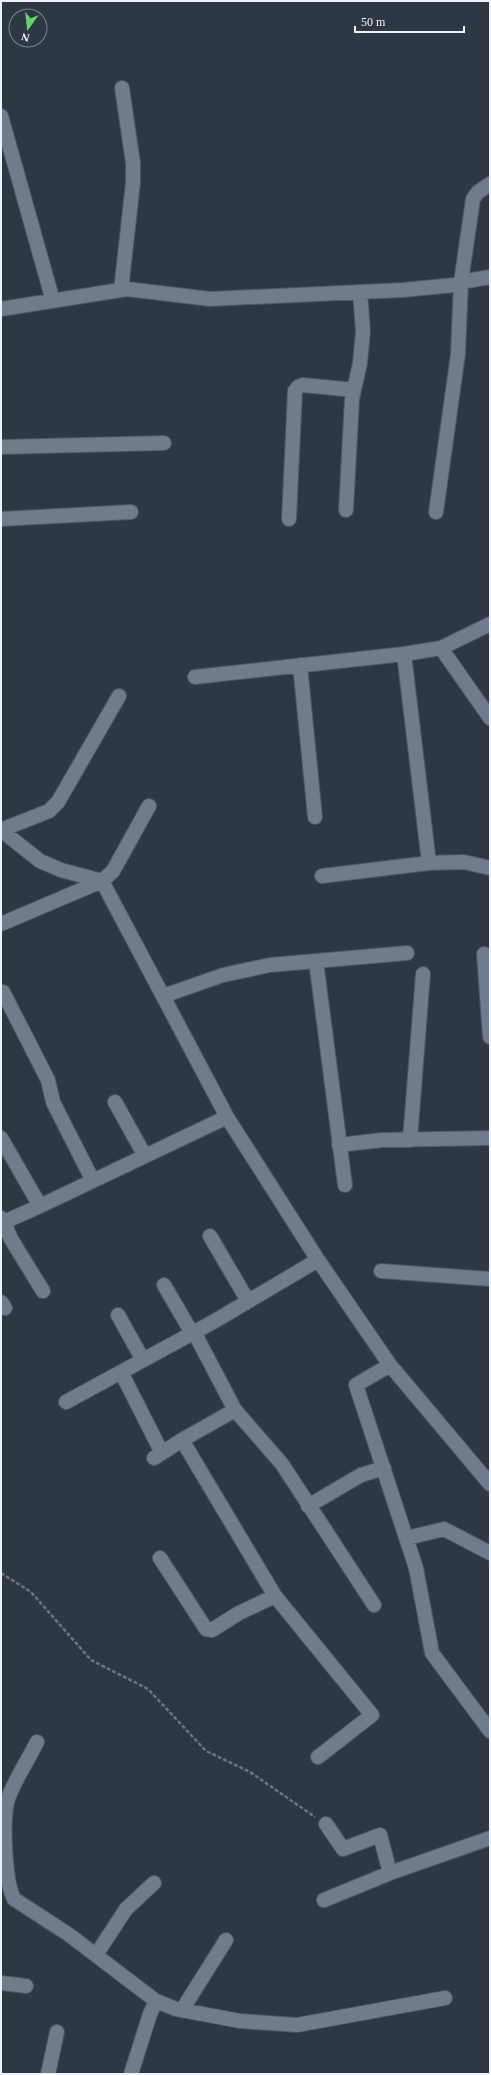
<svg xmlns="http://www.w3.org/2000/svg" width="491" height="2075" viewBox="0 0 491 2075" font-family="Georgia,serif">
  <style>
    .lines { fill: none; stroke-linecap: round; stroke-linejoin: round }
    .street-casing { stroke: #4e5662; stroke-width: 16 }
    .path { stroke: #6c7480; stroke-width: 2.5; stroke-dasharray: 4 2; stroke-linecap: butt }
    .street { stroke: #707c8b; stroke-width: 14 }
  </style>
  <rect width="100%" height="100%" fill="#2e3845"/>
  <g class="lines">
    <g class="street-casing">
      <path id="street" d="M1,116L53,301
        M121,290L133,183V163L122,88
        M1,309L127,289L210,299L403,290L454,285L461,282L490,277
        M1,447L164,443
        M346,510L352,399L360,363L363,331L360,292
        M436,512L458,354L461,282L473,199L478,192L490,184
        M1,519L131,512
        M289,519L295,391L298,387L303,385L354,390
        M441,648L490,718
        M404,654L429,863
        M300,665L315,817
        M195,677L404,654L441,648L490,624
        M1,830L40,861L61,870L102,881L227,1117
        M1,830L49,811L58,802L119,696
        M322,876L429,863L464,862L490,868
        M1,924L102,881L113,871L149,806
        M484,954L490,1037
        M316,961L345,1185
        M3,992L48,1080L53,1102L93,1181
        M163,996L223,975L270,965L407,953
        M115,1102L145,1156
        M1,1138L40,1206L227,1117L318,1260L390,1365L490,1484
        M410,1140L423,974
        M339,1145L382,1140L490,1138
        M1,1218L4,1222L40,1206
        M4,1222L11,1239L43,1291
        M210,1236L248,1301
        M381,1271L490,1279
        M164,1285L192,1333
        M1,1302L5,1308
        M118,1315L143,1360
        M194,1332L235,1410L282,1464L374,1605
        M390,1365L356,1385L416,1568L432,1653L490,1731
        M121,1372L162,1453
        M66,1402L213,1322L318,1260
        M182,1440L275,1596L372,1715L318,1757
        M154,1458L182,1440L235,1410
        M308,1506L361,1475L384,1468
        M407,1538L444,1529L490,1553
        M160,1558L206,1629L212,1630L239,1613L275,1596
        M37,1742C28,1760 16,1778 9,1796C1,1815 5,1882 14,1899L68,1934L156,2001L176,2009L240,2021L297,2025L445,1998
        M326,1824L343,1849L380,1835L390,1873
        M324,1900L390,1873L490,1838
        M96,1955L126,1909L154,1883
        M1,1983L26,1986
        M182,2010L226,1940
        M48,2074L57,2032
        M131,2074L150,2014L156,2001"/>
    </g>
    <path class="path" d="M1,1573L31,1592L91,1660L148,1689L206,1751L250,1772L315,1817"/>
    <use href="#street" class="street"/>
  </g>
  <rect width="491" height="2075" fill="none" stroke="#eef4fd" stroke-width="4"/>
  <g transform="translate(28 28) rotate(195)"><circle r="19" fill="#2e3845" stroke="#7b838f"/>
  <path d="M0-3L7 15L0 10L-7 15Z" fill="#62d469"/>
  <text y="-6" font-size="11" font-weight="bold" text-anchor="middle" fill="#eef4fd">N</text>
  </g>
  <path d="M355 26v6h109v-6" fill="none" stroke="#eef4fd" stroke-width="2"/>
  <text x="361" y="26" font-size="12" fill="#eef4fd" stroke="#2e3845" stroke-width="3" paint-order="stroke">50 m</text>
</svg>
